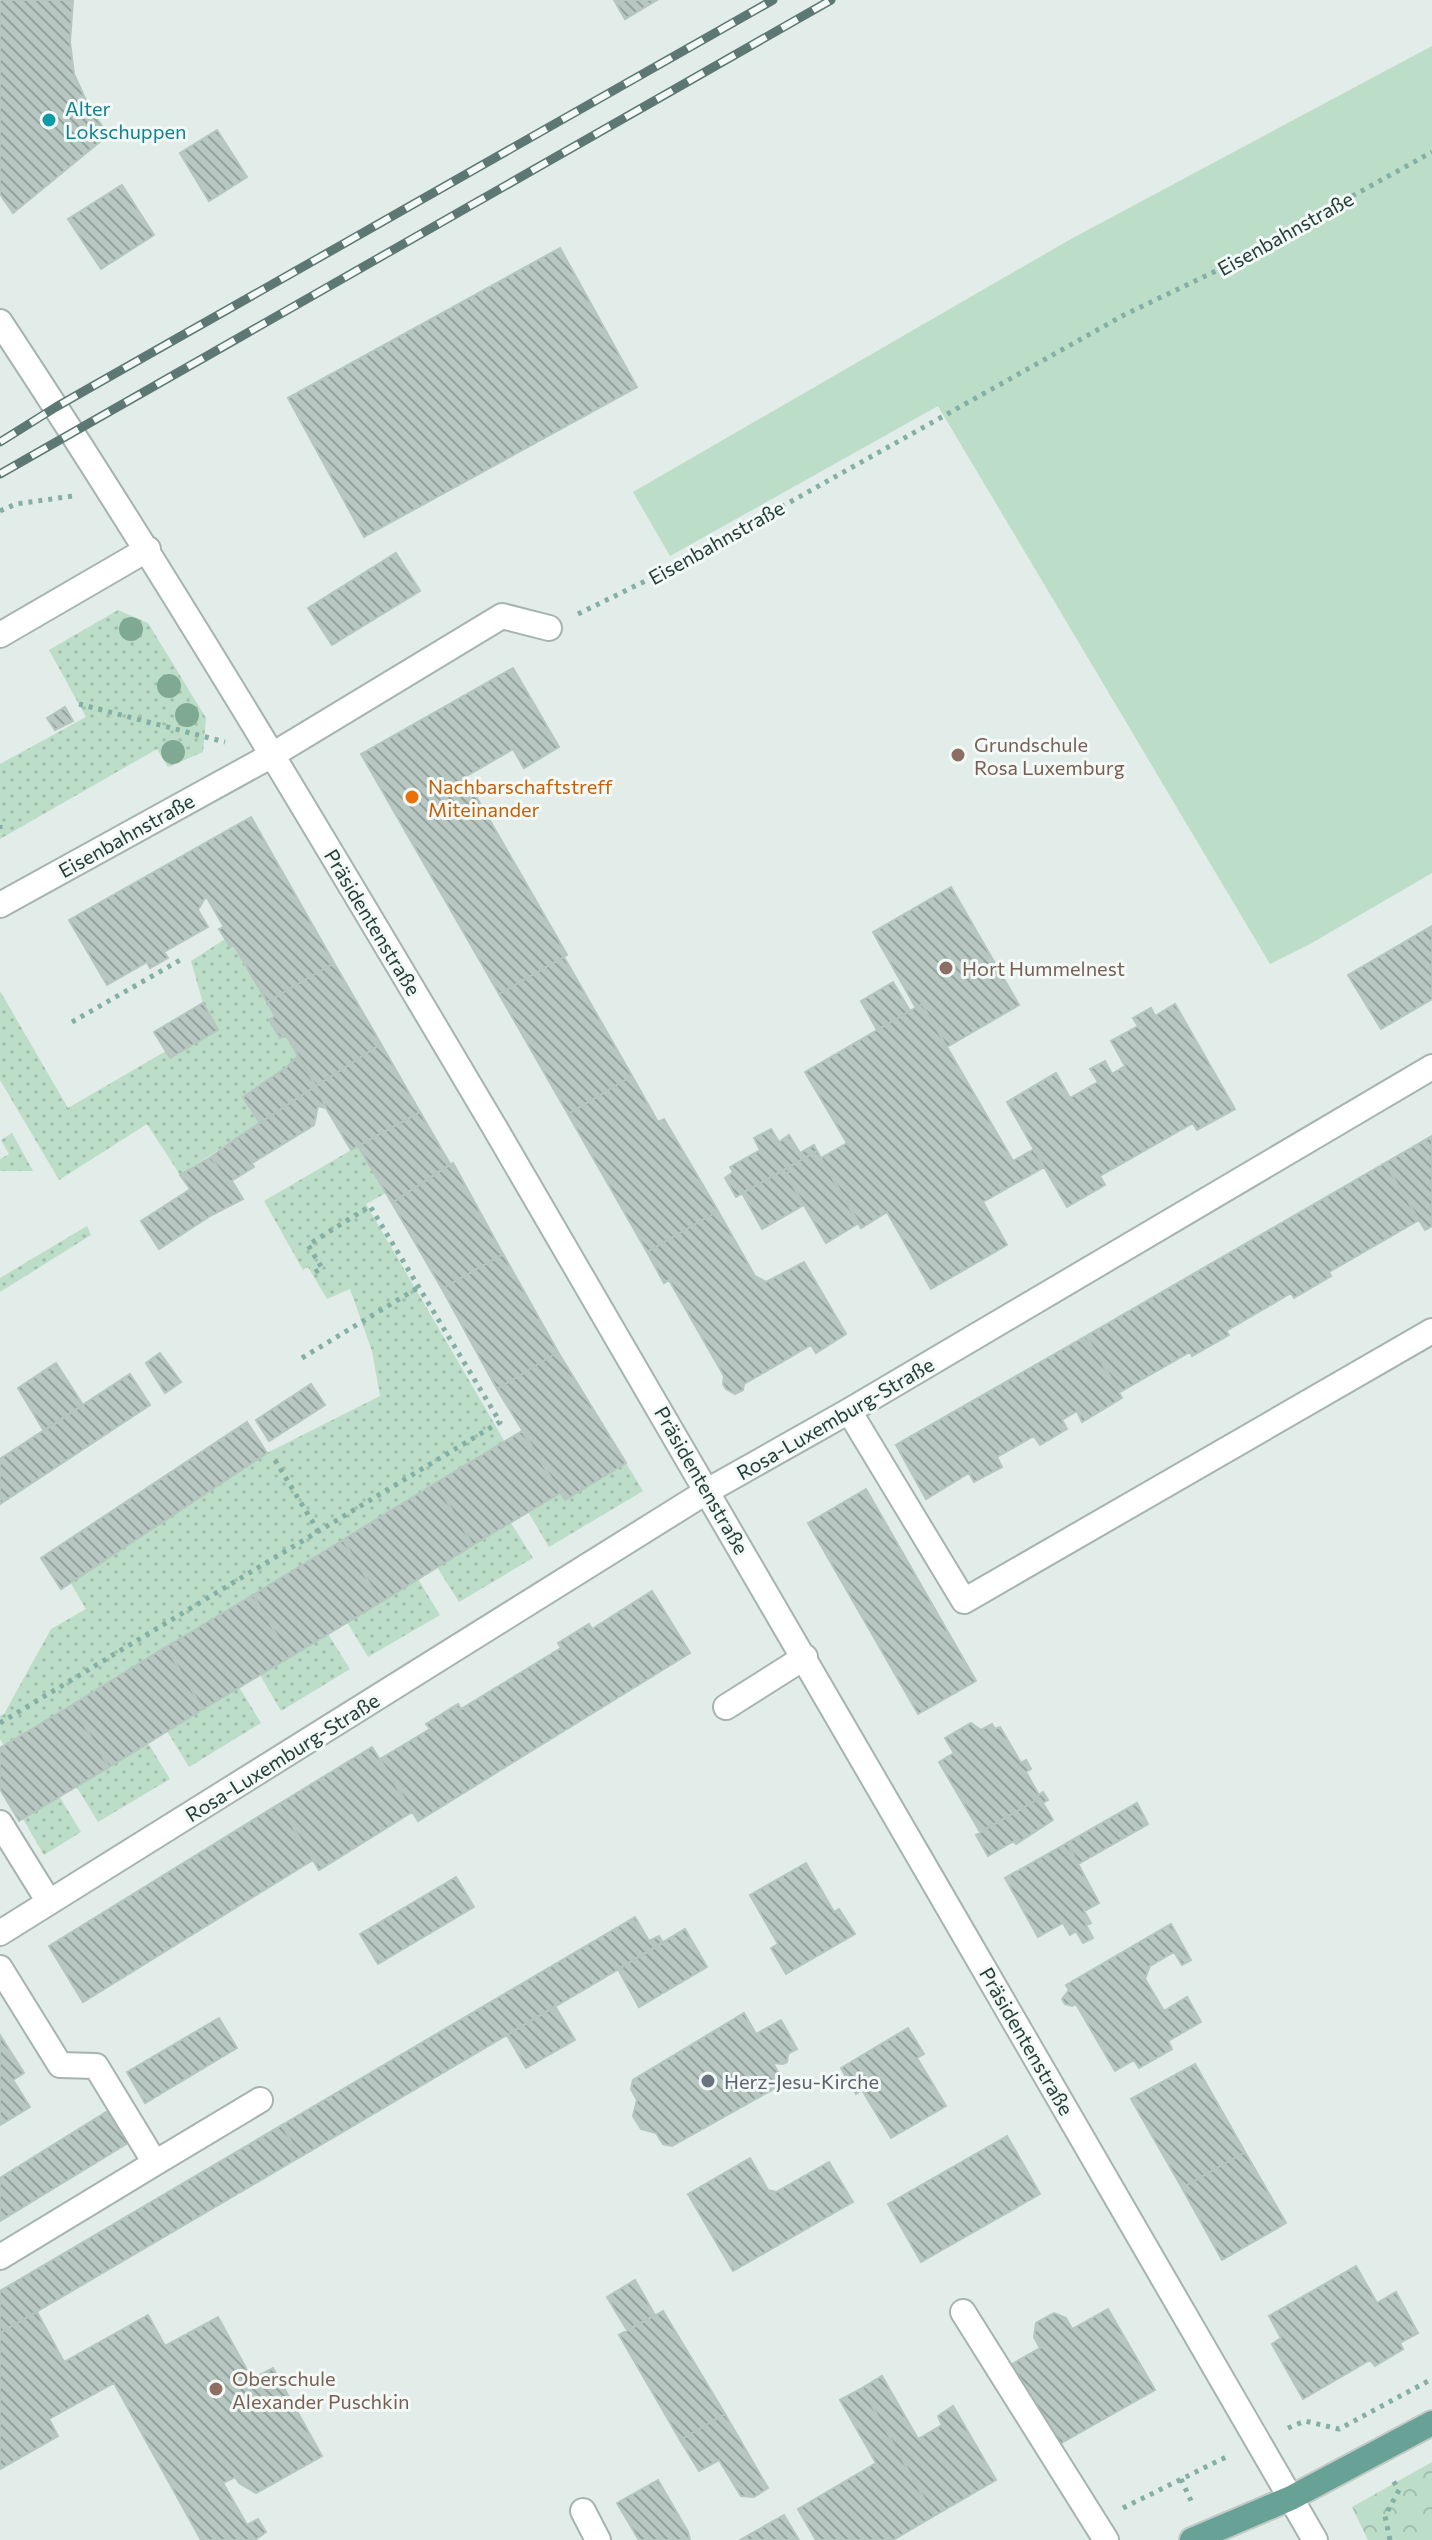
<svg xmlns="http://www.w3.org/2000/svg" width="1432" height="2540" viewBox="0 0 1432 2540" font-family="Commissioner,sans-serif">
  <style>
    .grass { fill: url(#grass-dots) }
    .forest { fill: url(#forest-crowns) }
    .garden { fill: #bcddc7 }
    .building { fill: url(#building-back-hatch); stroke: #b5c6c0; stroke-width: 2 }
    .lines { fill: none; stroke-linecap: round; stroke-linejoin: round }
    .minor-casing { stroke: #a5b4b0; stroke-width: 28 }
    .major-casing { stroke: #c1c9c7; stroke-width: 28 }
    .path { stroke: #84afa5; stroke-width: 5; stroke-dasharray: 4 6; stroke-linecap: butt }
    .minor { stroke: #fff; stroke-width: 24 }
    .major { stroke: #68a196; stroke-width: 24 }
    .rail-casing { stroke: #5d7873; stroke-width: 9 }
    .rail { stroke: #f3f9f6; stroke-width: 6; stroke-dasharray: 18; stroke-linecap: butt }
    .tree { fill: #7fa993 }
    .culture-dot { fill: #0f9aa8; stroke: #f3f9f6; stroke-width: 3 }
    .education-dot { fill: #8d6e63; stroke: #f3f9f6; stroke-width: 3 }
    .food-dot { fill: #e8710a; stroke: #f3f9f6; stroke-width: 3 }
    .worship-dot { fill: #6b7280; stroke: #f3f9f6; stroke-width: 3 }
    .labels { text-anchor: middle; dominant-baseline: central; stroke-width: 6; stroke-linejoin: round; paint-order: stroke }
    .culture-label { font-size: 20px; fill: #0d838f; stroke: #f3f9f6; text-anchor: start }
    .street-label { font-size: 20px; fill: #233d38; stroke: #f3f9f6 }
    .education-label { font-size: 20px; fill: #785e54; stroke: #f3f9f6; text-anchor: start }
    .food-label { font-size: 20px; fill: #c56008; stroke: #f3f9f6; text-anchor: start }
    .worship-label { font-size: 20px; fill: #5b616d; stroke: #f3f9f6; text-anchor: start }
  </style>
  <defs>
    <pattern id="grass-dots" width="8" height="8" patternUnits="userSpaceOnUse" patternTransform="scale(2)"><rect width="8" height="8" fill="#bcddc7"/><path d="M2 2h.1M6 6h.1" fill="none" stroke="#a1bfac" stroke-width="1.8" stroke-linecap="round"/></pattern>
    <pattern id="forest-crowns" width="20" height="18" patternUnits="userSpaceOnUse" patternTransform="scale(2)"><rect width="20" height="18" fill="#bcddc7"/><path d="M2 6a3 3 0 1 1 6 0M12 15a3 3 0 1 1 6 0" fill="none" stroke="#a1bfac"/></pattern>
    <pattern id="building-back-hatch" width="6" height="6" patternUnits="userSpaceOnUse" patternTransform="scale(2)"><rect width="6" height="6" fill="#b8c7c2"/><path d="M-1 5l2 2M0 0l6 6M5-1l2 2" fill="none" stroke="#95a39f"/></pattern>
  </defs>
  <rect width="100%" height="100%" fill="#e2ece8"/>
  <path class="grass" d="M118,610L148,623L206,718L203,752L168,767L157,749L0,839V764L86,717L49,650Z
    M225,939L230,947L234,945L275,1016L269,1020L280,1038L286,1035L298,1056L287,1067L243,1097L260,1123L180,1175L147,1124L59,1180L0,1080V991L68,1108L166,1051L170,1058L218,1030L203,1003L191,961Z
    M12,1133L33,1171H0V1159L9,1154L1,1140Z
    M358,1146L386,1193L366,1204L505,1442L4,1746L0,1739V1716L4,1714L51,1629L86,1609L70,1582L267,1453L380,1396L372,1351L350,1289L327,1299L308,1267L303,1270L264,1201Z
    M87,1226L91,1235L0,1292V1278Z
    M626,1463L643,1491L549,1547L528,1512L560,1493L565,1500Z
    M511,1523L533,1558L459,1602L437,1567Z
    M418,1579L440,1615L368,1657L347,1622Z
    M328,1634L350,1669L281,1711L260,1675Z
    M239,1687L261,1723L189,1767L167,1731Z
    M148,1743L170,1779L98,1822L76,1786Z
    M59,1796L81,1832L44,1855L23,1819Z"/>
  <path class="forest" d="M1432,2462V2540H1368L1352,2507Z"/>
  <path class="garden" d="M1432,46V873L1310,944L1270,964L938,406L670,556L633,492L1071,239Z"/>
  <path class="building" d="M0,0H73L70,42L74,74L88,105L108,135L13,213L0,194Z
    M614,0H657L625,19Z
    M217,130L247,177L209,201L180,153Z
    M122,185L154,235L101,269L68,219Z
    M560,248L637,387L364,537L288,398Z
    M396,553L420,591L332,645L308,608Z
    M513,668L559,747L524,768L513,749L465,777L567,955L499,994L361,754Z
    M65,707L73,721L55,730L47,718Z
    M251,817L334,963L267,1002L234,945L230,947L219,929L224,927L206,896L198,910L208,927L164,952L168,958L150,968L147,962L107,985L69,920Z
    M951,887L1019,1005L947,1047L922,1004L916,1008L873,932Z
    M1432,926V999L1381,1029L1348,975Z
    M564,957L632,1076L568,1114L499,994Z
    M334,963L381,1044L316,1086L286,1035L280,1038L269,1020L275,1016L267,1002Z
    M893,982L910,1011L877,1030L861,1001Z
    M203,1003L218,1030L170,1058L154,1032Z
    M922,1004L1013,1161L1034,1149L1044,1167L983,1202L1007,1245L931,1289L887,1212L861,1228L821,1158L847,1143L805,1072Z
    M1175,1004L1235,1109L1197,1130L1193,1123L1100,1176L1105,1185L1067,1207L1007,1102L1056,1073L1070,1098L1098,1082L1090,1069L1105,1061L1112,1074L1125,1066L1111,1041L1138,1026L1133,1018L1151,1008L1155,1016Z
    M381,1044L420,1112L351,1150L326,1108L316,1086Z
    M298,1056L316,1086L260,1123L243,1097L287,1067Z
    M632,1076L658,1122L664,1119L718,1211L647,1252L568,1114Z
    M316,1086L326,1108L318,1106L314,1125L252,1163L237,1138Z
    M420,1112L450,1164L392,1203L358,1146Z
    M771,1129L779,1142L789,1135L800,1153L814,1145L817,1151L736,1197L725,1178L733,1172L730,1167L760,1150L754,1138Z
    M1432,1136V1226L1425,1230L1385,1163Z
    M237,1138L254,1167L228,1183L211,1157Z
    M817,1151L859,1223L826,1243L786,1174L789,1172L787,1168Z
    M211,1157L228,1183L232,1181L243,1199L210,1216L180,1175Z
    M453,1163L503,1254L442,1289L392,1203Z
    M1385,1163L1419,1220L1329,1272L1331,1276L1294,1298L1291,1293L1226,1331L1229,1335L1192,1356L1190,1352L1120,1392L1086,1336Z
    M787,1168L789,1172L786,1174L804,1205L762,1229L742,1193Z
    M189,1190L210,1216L159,1249L141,1221Z
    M718,1211L755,1276L766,1282L804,1262L846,1334L816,1353L811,1345L744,1384L743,1390L735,1394L726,1389L723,1384L724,1376L669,1280L664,1283L647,1252Z
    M503,1254L558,1352L497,1389L442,1289Z
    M1086,1336L1122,1398L1082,1422L1077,1411L1062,1420L1067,1429L1040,1445L1034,1436L997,1457L1002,1467L974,1482L969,1473L926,1499L896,1445Z
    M558,1352L626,1463L565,1500L497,1389Z
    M160,1353L181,1382L165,1393L146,1363Z
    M56,1363L83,1405L44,1431L18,1388Z
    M130,1374L150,1405L0,1504V1459Z
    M311,1384L325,1405L269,1441L256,1420Z
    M247,1422L267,1453L61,1589L41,1558Z
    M522,1431L560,1493L473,1545L436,1483Z
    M436,1483L473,1545L381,1602L343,1540Z
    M866,1489L976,1681L918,1714L808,1523Z
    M343,1540L381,1602L290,1657L253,1595Z
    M652,1591L690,1653L418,1821L380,1759L430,1729L426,1724L458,1704L461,1709L561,1648L558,1643L589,1624L592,1629Z
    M253,1595L290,1657L203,1709L166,1647Z
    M166,1647L203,1709L109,1767L72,1705Z
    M72,1705L109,1767L19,1821L0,1789V1748Z
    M971,1723L981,1730L992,1724L995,1729L1000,1727L1021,1763L1026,1760L1031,1769L1026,1772L1039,1795L1043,1792L1048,1800L1043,1803L1040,1798L980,1832L939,1762L954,1753L945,1738Z
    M372,1747L412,1812L319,1870L279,1804Z
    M1040,1798L1053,1820L1016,1844L1014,1841L988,1856L976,1835Z
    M1137,1803L1148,1824L1078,1864L1067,1843Z
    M279,1804L313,1860L83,2002L49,1946Z
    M1067,1843L1099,1903L1084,1911L1091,1923L1086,1925L1093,1938L1083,1943L1076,1931L1070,1935L1063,1923L1038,1937L1005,1878Z
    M806,1863L834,1912L839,1909L855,1934L786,1974L771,1948L778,1944L750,1895Z
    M456,1877L474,1907L378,1964L360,1934Z
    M635,1917L649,1941L659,1936L663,1943L300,2157L282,2125Z
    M1171,1924L1191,1960L1182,1965L1174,1952L1150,1966L1145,1979L1164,2011L1187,1997L1201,2022L1168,2041L1172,2049L1139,2068L1134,2060L1115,2071L1076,2004L1072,2006L1065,2004L1062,1999L1069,1990L1066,1985Z
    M685,1929L707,1967L639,2007L618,1969Z
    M555,2006L575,2040L526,2068L507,2035Z
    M744,2013L756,2034L781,2020L797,2049L788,2054L787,2062L783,2064L773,2063L784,2083L672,2146L663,2144L656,2133L641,2129L633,2116L637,2100L631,2089L633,2080Z
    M219,2018L237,2048L145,2103L127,2072Z
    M908,2028L924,2054L917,2058L946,2106L891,2138L862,2090L856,2094L841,2068Z
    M0,2035L24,2073L13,2080L30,2107L0,2125Z
    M1195,2064L1245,2152L1182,2188L1131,2099Z
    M108,2111L128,2143L0,2221V2178Z
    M282,2125L300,2157L0,2333V2291Z
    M1007,2136L1040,2194L921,2262L888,2204Z
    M1245,2152L1286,2223L1222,2260L1182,2188Z
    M750,2158L768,2190L776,2192L829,2162L853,2202L733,2271L688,2194Z
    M1356,2266L1377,2303L1396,2292L1418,2333L1400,2343L1403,2349L1375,2366L1370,2360L1303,2399L1272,2344L1281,2338L1269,2316Z
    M635,2280L655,2315L627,2330L607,2297Z
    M1108,2309L1155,2390L1058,2445L1012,2364L1040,2348L1034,2337L1036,2323L1054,2313L1066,2318L1072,2329Z
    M663,2311L725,2414L680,2440L619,2335Z
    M37,2312L64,2362L148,2315L165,2346L218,2317L252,2379L273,2368L322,2456L256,2493L239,2483L235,2477L223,2483L247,2525L258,2519L266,2532L255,2540H201L114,2383L49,2419L58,2436L0,2469V2333Z
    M882,2376L918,2439L942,2425L938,2416L953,2406L996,2480L934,2516L862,2388Z
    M862,2388L934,2516L893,2540H816L798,2509L876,2463L840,2400Z
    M725,2414L768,2488L754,2497L741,2496L719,2460L699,2471L680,2440Z
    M658,2480L688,2532L690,2540H639L617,2503Z
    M784,2515L799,2540H740Z"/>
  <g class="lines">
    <g class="minor-casing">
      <path id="minor" d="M0,322C174,586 334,857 495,1128C772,1597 1040,2070 1315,2540
        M0,635L148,549
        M0,905L274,754L502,616L549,628
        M849,1411L964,1601L1432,1331
        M726,1707L805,1657
        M0,1823L49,1902
        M0,1933L709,1490L849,1411L1432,1067
        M0,1968L60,2065L96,2066L155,2163L0,2257
        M155,2163L260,2100
        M963,2312L1106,2540
        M583,2511L598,2540"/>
    </g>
    <g class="major-casing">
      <path id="major" d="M1192,2540L1291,2498L1432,2423"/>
    </g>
    <path class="path" d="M0,511L16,504L73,496
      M578,614L674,567L1124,315L1222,268L1432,152
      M79,704L225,742
      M0,825V829
      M72,1022L182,959
      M302,1358L419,1287
      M275,1460L318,1531
      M0,1723L500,1422L370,1206L308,1245L322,1268L312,1274
      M1288,2428L1305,2421L1339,2429L1432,2379
      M1181,2479L1192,2503
      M1123,2508L1228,2456
      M1390,2540L1385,2516L1399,2490L1392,2479"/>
    <use href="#minor" class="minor"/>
    <use href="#major" class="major"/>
    <g class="rail-casing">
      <path id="rail" d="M0,442L56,407L773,0
        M0,474L831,0"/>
    </g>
    <use href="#rail" class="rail"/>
  </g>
  <g class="tree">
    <circle cx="131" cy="629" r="12"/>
    <circle cx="169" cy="686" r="12"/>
    <circle cx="187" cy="715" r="12"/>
    <circle cx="173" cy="752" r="12"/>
  </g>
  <circle class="culture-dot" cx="49" cy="120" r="8"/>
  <g class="education-dot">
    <circle cx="958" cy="755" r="8"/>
    <circle cx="946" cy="968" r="8"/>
    <circle cx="216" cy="2389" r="8"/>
  </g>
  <circle class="food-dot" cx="412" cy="797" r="8"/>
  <circle class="worship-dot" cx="708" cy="2081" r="8"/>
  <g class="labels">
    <g class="culture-label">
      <text x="65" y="108">Alter<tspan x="65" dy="23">Lokschuppen</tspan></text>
    </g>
    <g class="street-label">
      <text transform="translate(1285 233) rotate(-29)">Eisenbahnstraße</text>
      <text transform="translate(716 542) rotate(-29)">Eisenbahnstraße</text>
      <text transform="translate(126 835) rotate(-29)">Eisenbahnstraße</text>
      <text transform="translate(373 922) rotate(59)">Präsidentenstraße</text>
      <text transform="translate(835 1418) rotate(-30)">Rosa-Luxemburg-Straße</text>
      <text transform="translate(702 1480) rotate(60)">Präsidentenstraße</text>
      <text transform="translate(282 1757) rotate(-32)">Rosa-Luxemburg-Straße</text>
      <text transform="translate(1027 2041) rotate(60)">Präsidentenstraße</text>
    </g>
    <g class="education-label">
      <text x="974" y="744">Grundschule<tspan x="974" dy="23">Rosa Luxemburg</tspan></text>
      <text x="962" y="968">Hort Hummelnest</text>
      <text x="232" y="2378">Oberschule<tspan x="232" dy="23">Alexander Puschkin</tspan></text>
    </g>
    <g class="food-label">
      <text x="428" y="786">Nachbarschaftstreff<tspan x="428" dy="23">Miteinander</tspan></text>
    </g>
    <g class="worship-label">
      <text x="724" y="2081">Herz-Jesu-Kirche</text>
    </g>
  </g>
</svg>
